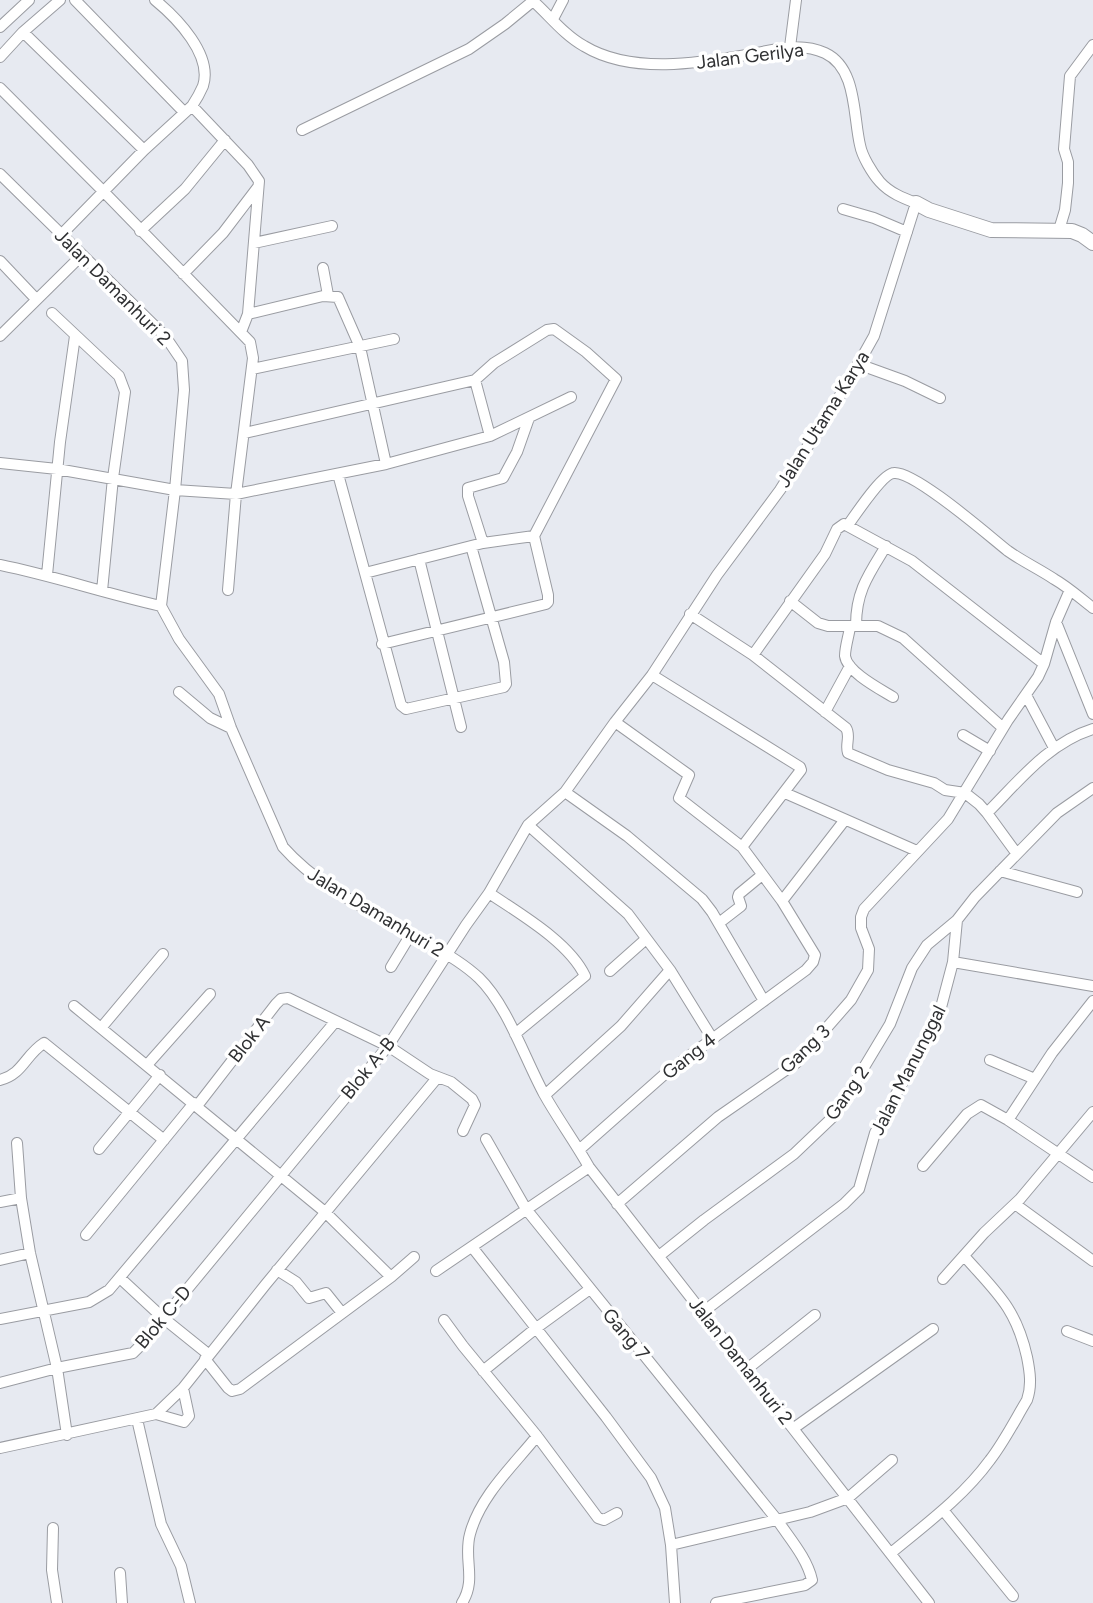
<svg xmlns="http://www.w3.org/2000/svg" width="1093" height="1603" viewBox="0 0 1093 1603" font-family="Figtree,sans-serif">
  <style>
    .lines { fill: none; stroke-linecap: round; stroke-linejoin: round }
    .minor-casing { stroke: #9a9ca2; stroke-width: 12 }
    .tertiary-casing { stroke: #9a9ca2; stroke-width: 16 }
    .minor { stroke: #fff; stroke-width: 10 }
    .tertiary { stroke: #fff; stroke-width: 14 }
    .labels { text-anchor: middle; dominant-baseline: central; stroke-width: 7; stroke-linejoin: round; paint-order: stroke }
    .street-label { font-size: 19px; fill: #2f3032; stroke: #fff }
  </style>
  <rect width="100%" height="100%" fill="#e7eaf1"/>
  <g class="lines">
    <g class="minor-casing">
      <path id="minor" d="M75,0L184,112
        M155,0C177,18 213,55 203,86C200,93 196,100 192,106
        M553,19L563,0
        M0,27L29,0
        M23,32L144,150
        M790,47L796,0
        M0,57L23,32L60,0
        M0,88L103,191L250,342L253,358L236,494L228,590
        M302,130L469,49L505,24L533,1
        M0,174L165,336L182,361L184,390L175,490L161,606L179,639L219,694L231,728L283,847C321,890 376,913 425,942C444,952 463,963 479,978C507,1005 525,1059 544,1094C558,1119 575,1142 589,1167L929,1603
        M843,209L874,218L907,232
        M1059,230L1065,210L1068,183V162L1064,149L1070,76L1093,45
        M140,231L185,189L225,140
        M61,235L144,150L192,106L248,165L259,181L248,314L241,332
        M254,243L332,226
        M0,261L36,299
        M323,268L328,295
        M183,274L223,233L258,187
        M52,313L119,376L125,392L113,478L102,591
        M248,314L323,296L338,297L360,347L386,464
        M0,336L82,255
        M858,364L905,381L940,398
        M252,369L394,339
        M475,380L490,436
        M245,433L475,380L494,363L547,330L554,329L586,352L616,379L534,536
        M0,463L57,469L175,490L236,494L386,464L490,436L571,397
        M338,474L401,705L406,709L504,687L506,684L504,662L471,546
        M848,525C856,514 883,473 894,473C915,471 989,536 1008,551C1022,561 1039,569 1054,579C1068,587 1080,598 1093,608
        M483,543L468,496V488L503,478L517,452L529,418
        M419,559L461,727
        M0,565C54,576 107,594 161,606
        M365,573L483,543L534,536
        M47,575L60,442L75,336
        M790,601L818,623L828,626H878L903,638L1003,728
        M690,614L753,655L846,728C851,736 845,744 848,753L888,770L934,783L945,790L965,793L979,804L987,813C1019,781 1048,743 1093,729
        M1056,622L1093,714
        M856,625C856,591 869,574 886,546
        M850,627C849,635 845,647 845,656C847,672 880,689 893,697
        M382,644L546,604L548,602V595L534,536
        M753,655L825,554L837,529L844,524L912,561L1044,664
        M652,675L800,767L801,770L742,847
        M179,692L210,718L231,728
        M1026,695L1054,748
        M825,712L850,666
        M963,735L990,751
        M565,792L627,836L702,899L712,912L764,1001
        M785,793L917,851
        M987,813L1017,854
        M528,825L628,914L670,970L712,1038
        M1000,871L1077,892
        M489,893C520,914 569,942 585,976L515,1034
        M782,901L844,821
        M719,923L741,906L738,897L739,894L762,875
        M953,962L1093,986
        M391,967L411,934
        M610,971L646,939
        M74,1006L325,1212L391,1277
        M101,1028L163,954
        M990,1060L1035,1079
        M147,1065L210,994
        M0,1080C23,1074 25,1055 44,1043L164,1140
        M545,1095L621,1026L670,970
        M197,1106L276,1004L281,999L288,998L388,1046L430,1074L451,1082L472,1099L475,1105L463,1131
        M1008,1120L1052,1053L1093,1001
        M486,1139L526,1209L778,1521C790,1539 807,1558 812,1580L805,1585L716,1603
        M17,1143L21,1198L30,1253L57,1368L67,1435
        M99,1149L160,1075
        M579,1150L666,1073L806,970L813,962L815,955L782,901L742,847L679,798L689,775L615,722
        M923,1166L967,1114L981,1105L1008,1120L1093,1177
        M0,1202L21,1198
        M617,1204L718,1117L796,1063L851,1000L868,970L869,949L861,928V917L864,909L948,819L1008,720L1038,677L1044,664L1056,622L1070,590
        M1015,1204L1093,1261
        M86,1235L194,1103
        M472,1247L606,1417L651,1478L665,1508L671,1545L675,1603
        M659,1256L704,1220L794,1154L836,1114L890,1024L912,968L927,945L957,920L975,897L1057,813L1093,788
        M0,1260L30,1253
        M277,1270L296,1282L309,1298L326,1293L342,1313
        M436,1271L589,1167
        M120,1278L162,1317L208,1354
        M943,1279L984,1233L1020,1199L1093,1112
        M703,1312L844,1204L859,1189L875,1133L939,1015L953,962L957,920
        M0,1319L89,1302L109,1290L335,1022
        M444,1320L463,1346L537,1436L598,1518L604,1520L617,1513
        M1067,1331L1093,1341
        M205,1359L228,1388L232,1391L240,1389L391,1277L414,1257
        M747,1369L815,1315
        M483,1371L535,1329L590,1289
        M0,1383L57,1368L133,1353L142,1344L388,1046L466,925L489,893L528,825L565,792L615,722L652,675L717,575L780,490L846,386L874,336L916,203C903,198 890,193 880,182C872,173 862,156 860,145C853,115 857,68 825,53C801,42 777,49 752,54C700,63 632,75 584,46C564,35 549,15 532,0
        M156,1414L183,1388L266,1284L437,1078
        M137,1419L161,1524L181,1566L190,1603
        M794,1428L933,1329
        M0,1448L156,1414L184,1422L189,1416L183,1388
        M943,1510L1013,1596
        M53,1528L52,1570L57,1603
        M671,1545L810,1512L848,1498L892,1460
        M891,1553C926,1524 963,1497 990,1460C1004,1442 1015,1420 1027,1400C1032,1386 1030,1372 1027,1357C1016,1308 997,1293 965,1257
        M120,1573L122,1603
        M462,1603C477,1579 463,1559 470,1534C480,1496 513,1466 537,1436"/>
    </g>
    <g class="tertiary-casing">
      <path id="tertiary" d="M916,203L929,210L991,230L1072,231L1082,235L1093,243"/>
    </g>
    <use href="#minor" class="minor"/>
    <use href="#tertiary" class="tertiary"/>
  </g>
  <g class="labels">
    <g class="street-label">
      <text transform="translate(750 56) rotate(-7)">Jalan Gerilya</text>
      <text transform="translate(113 287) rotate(45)">Jalan Damanhuri 2</text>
      <text transform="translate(823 419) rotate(-58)">Jalan Utama Karya</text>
      <text transform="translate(376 912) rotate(31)">Jalan Damanhuri 2</text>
      <text transform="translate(249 1039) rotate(-52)">Blok A</text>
      <text transform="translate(805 1049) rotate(-44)">Gang 3</text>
      <text transform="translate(689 1056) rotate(-38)">Gang 4</text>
      <text transform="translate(368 1068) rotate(-51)">Blok A-B</text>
      <text transform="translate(908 1070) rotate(-63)">Jalan Manunggal</text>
      <text transform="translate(847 1093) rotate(-55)">Gang 2</text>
      <text transform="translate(163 1317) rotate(-50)">Blok C-D</text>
      <text transform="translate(626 1334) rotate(50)">Gang 7</text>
      <text transform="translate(741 1361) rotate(52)">Jalan Damanhuri 2</text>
    </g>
  </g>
</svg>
